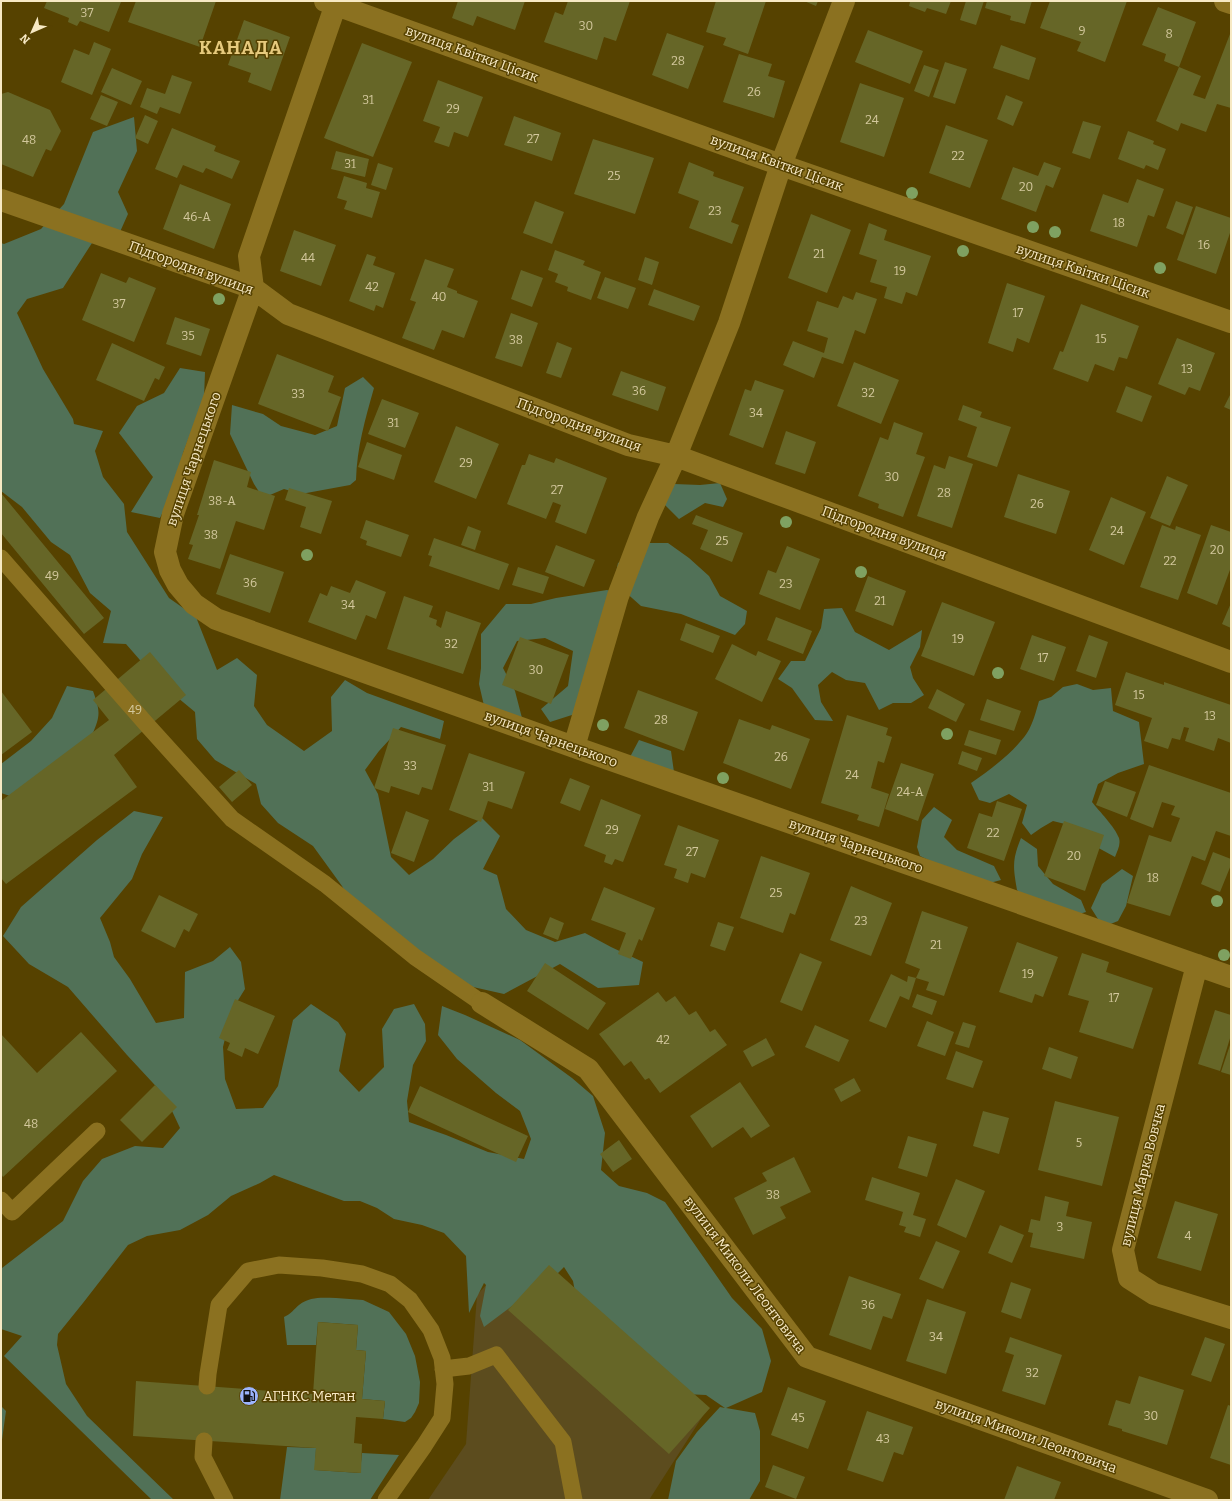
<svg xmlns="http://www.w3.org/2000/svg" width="1232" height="1501" viewBox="0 0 1232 1501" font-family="Bitter,serif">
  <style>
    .built { fill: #5c4c1e }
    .green { fill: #517157 }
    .building { fill: #666627 }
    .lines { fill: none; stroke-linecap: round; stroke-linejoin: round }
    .lane { stroke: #8b7120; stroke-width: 17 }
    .street { stroke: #8b7120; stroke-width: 22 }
    .tree { fill: #7fa161 }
    .labels { text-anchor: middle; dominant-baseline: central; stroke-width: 3; stroke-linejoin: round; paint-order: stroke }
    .number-label { font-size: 12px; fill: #d3c89d }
    .street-label { font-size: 14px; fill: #f7e9c4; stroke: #564200 }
    .poi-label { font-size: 14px; fill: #f7e9c4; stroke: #564200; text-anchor: start }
    .district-label { font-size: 18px; font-weight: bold; letter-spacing: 1px; fill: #e6ca7d; stroke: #564200 }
  </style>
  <rect width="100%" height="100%" fill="#564200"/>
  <path class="built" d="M523,1245L706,1411L649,1500H428L466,1444L477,1295Z"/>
  <path class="green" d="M134,117L137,151L118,192L128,214L115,243H92L63,288L27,299L17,313L43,369L73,419L74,424L103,431L95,451L103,477L124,504L127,532L169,598L196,617L217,670L237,658L257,675L254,706L267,725L304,751L332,731L331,697L345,680L367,693L444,721L440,739L401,727L379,751L365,770L378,794L391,857L409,875L433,859L454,839L482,818L500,836L483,869L497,875L506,909L526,930L555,942L585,933L611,947L643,962L639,985L598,988L560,964L504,994L473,987L358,917L342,886L313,846L278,823L261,804L256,784L215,760L197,739L195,712L160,683L126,644L103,643L111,611L90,593L70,555L51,542L22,507L1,491V243L4,244L41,229L64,204L93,132Z
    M180,368L205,372L204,398L183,453L178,480L160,518L131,512L153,477L119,433L137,406L164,393Z
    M363,377L374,388C365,420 357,447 356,480L350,485L301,494L284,489L263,498L254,484L230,434L232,405L263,414L281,426L315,435L337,426L345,388Z
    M720,483L727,499L723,507L705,503L679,519L663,503L674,484L700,485Z
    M649,543H668L689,558L709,576L720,596L747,611L745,624L735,635L681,614L641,606L614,582L618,563Z
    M607,590L614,592L575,714L550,722L541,709L568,686L573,651L545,638L517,641L503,668L515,691L522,718L485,710L479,684L481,668V634L506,604H531L556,598Z
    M842,608L855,632L889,650L922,630L920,647L910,667L913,678L924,695L911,703H893L879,710L865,683L846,680L832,672L818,685L821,702L833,721L815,720L792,688L778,679L791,661H805L821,628L824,609Z
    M1077,684L1093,690L1111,688L1113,711L1139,722L1144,764L1118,773L1098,784L1092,802C1099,811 1115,827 1119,838C1121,845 1117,851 1115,857L1093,845L1073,826L1053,821L1041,828L1031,835L1022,823L1027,805L1009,794L990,803L979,800L971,783C990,770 1014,752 1027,733C1033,724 1036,711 1039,701L1051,697L1063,687Z
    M67,686L93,691C100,711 101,715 92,735L19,799L1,793V764L31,741L52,718Z
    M639,740L671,751L674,772L630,757Z
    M934,807L952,820L944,837L957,850L994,866L1001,880L982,885L920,856L917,847L922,820Z
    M134,811L163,817L142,854L132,879L100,918L110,942L114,957L130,979L156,1023L184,1018L185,972L213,961L230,947L241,962L245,989L232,1010L223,1047L225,1079L236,1109L263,1108L278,1086L293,1020L311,1004L338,1022L346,1034L339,1071L359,1092L384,1067L382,1029L394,1009L414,1004L425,1024L426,1041L413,1065L407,1101L409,1122L446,1135L488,1152L524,1159L531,1139L520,1111L496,1093L457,1059L438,1035L442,1006L465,1015L520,1040L572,1078L593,1096L605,1133L601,1170L619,1186L647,1193L665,1202L732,1298L762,1329L771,1361L762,1392L726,1408L755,1413L760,1431V1481L749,1500H668L676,1461L697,1432L720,1407L725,1408L706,1395L684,1394L578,1308L573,1281L564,1267L547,1284L520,1300L484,1327L480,1316L486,1285L484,1283L469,1313L466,1256L444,1233L422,1225L394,1219L377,1208L360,1201H344L274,1175L260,1183L231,1196L208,1215L180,1230L147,1236L128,1245L83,1303L58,1334L57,1345L66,1384L87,1416L174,1500H152L4,1356L22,1336L1,1329V1262L2,1268L63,1221L83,1181L102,1159L135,1146L163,1148L180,1128L165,1096L127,1055L68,987L29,964L3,936L21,907L97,840Z
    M1021,838L1037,849L1038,866L1053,884L1081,900L1086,912L1069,917L1032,903L1017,890C1013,867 1012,860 1021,838Z
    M1122,869L1133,876L1126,906L1118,921L1103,927L1091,908L1102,884Z
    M336,1298L363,1300L389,1312L406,1334L415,1356L420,1382L419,1403L415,1412L411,1418L405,1422L383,1419L385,1401L362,1399L366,1351L356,1350L358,1325L318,1322L316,1345H287L284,1317C291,1314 294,1309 299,1305C311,1296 322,1298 336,1298Z
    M1,1406L6,1411L1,1447Z
    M287,1447L316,1448L315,1470L360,1473L362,1453L399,1455L370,1500H280Z"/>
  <path class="building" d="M47,1H119L121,2L109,32L80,21L77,26L68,22L69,18L44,8Z
    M136,1H216L200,47L128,22Z
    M458,1H525L515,30L477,16L473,26L452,18Z
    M568,1H630L616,41L604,37L597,60L544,42L555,12L563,15Z
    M716,1H766L748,54L723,45L726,38L706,32Z
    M804,1H818L816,6Z
    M907,1H951L946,14L927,8L925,12L909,6L910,2Z
    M966,1H984L976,25L960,20Z
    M987,1H1032L1025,24L1010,20L1011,16L985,8Z
    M1050,1H1127L1105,62L1077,51L1081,42L1040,28Z
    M1158,7L1196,22L1179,67L1164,61L1166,54L1142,45Z
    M244,20L290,37L271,91L248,82L251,73L228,65Z
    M868,30L923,51L910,84L855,62Z
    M667,33L704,46L688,89L652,75Z
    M1230,34L1231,35V108L1217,104L1206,132L1181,123L1178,131L1156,121L1179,67L1201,76L1193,95L1205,99Z
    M94,42L111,49L92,95L61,82L74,49L89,55Z
    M362,43L412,62L373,157L324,138Z
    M1001,45L1036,58L1029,80L993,68Z
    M739,54L772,64L768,76L785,81L774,118L723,102Z
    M945,62L967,69L955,104L933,97Z
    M924,65L939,70L929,97L914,91Z
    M112,68L142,81L131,105L101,92Z
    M172,75L192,82L180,114L160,107L157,114L140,107L147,88L165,94Z
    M438,80L483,97L468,137L454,132L449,147L434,142L440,127L423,121Z
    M860,83L904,98L884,157L840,142Z
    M8,92L50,110L61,131L51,151L46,149L33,177L1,164V94Z
    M101,95L118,102L107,126L90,119Z
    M1006,95L1023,102L1013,126L997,119Z
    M145,115L158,121L148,144L135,138Z
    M514,116L561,133L552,161L504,145Z
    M1083,121L1101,126L1090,159L1072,153Z
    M946,125L988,140L970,188L929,173Z
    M172,128L216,146L214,151L240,161L232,179L206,168L203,173L183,165L177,178L155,169Z
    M1128,131L1154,141L1153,144L1166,149L1158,170L1146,165L1144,169L1118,159Z
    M593,139L654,158L635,214L574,194Z
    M336,151L369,159L365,177L331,169Z
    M689,162L714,172L713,176L744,187L731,222L739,225L732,244L689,228L699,201L678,193Z
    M1044,162L1061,168L1053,188L1046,185L1036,212L1001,199L1013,167L1038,176Z
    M378,163L393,168L386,190L371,185Z
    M344,176L367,183L366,188L380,192L372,218L344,209L347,201L337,198Z
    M1137,179L1164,189L1154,217L1148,215L1137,247L1090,231L1103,194L1128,203Z
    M180,184L231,204L214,249L163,229Z
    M535,201L564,212L552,244L523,233Z
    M1176,201L1193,207L1183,235L1166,228Z
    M1196,206L1231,218V230L1216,274L1177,260Z
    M811,214L851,230L827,293L788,278Z
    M869,223L887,230L884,240L931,256L917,296L906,292L902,304L884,298L887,287L870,282L877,260L859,254Z
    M294,230L336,245L321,286L280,271Z
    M555,250L585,261L583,265L601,272L591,300L567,291L568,287L555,282L558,274L548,270Z
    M367,254L376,257L373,265L395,273L383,308L376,305L374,311L349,301Z
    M645,257L659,262L652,285L638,280Z
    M425,259L454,269L447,287L457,291V293L478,301L464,338L442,330L434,350L402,338L416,302L410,300Z
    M521,270L543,278L532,307L511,299Z
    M101,273L126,283L129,277L156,288L134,342L82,320Z
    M605,277L636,288L628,309L597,298Z
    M1007,283L1045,296L1029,343L1017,338L1013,352L988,343Z
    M654,289L700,306L694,321L648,305Z
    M856,292L877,299L865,334L855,330L843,364L822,357L814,378L783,365L793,341L824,353L828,338L807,331L817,301L838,308L843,296L853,300Z
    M1081,304L1139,326L1127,359L1119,357L1114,371L1095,364L1088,382L1053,369L1060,351L1063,352Z
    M511,313L538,323L522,367L495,358Z
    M175,317L210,329L201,356L166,344Z
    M1177,338L1215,353L1200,391L1189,387L1185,395L1158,384Z
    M557,342L572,348L561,378L546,373Z
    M112,343L165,367L159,380L155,378L144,401L96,380Z
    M277,354L334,376L328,392L341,397L328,431L258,404Z
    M854,362L899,380L881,424L837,406Z
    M621,371L666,387L658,411L612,395Z
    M755,380L784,390L763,448L729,435L745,389L751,391Z
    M1126,386L1152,396L1142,422L1116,412Z
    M1231,393V410L1224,407Z
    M382,399L419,413L405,448L368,434Z
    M963,405L982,412L980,417L1011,427L997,467L967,457L977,427L958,420Z
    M894,422L923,433L916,454L925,457L903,517L878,508L879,504L858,496L880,437L888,440Z
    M456,426L499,444L476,499L434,482Z
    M786,431L816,442L805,474L775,464Z
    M367,442L402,455L394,480L358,467Z
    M529,454L554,463L556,458L607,478L586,534L555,522L561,505L553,502L546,519L507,504L522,465H525Z
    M949,456L973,464L952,528L917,516L934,465L945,469Z
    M214,460L251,472L247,487L275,496L264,530L236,521L220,569L188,559L193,545L189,544L199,515H197Z
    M1018,474L1070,491L1056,534L1004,517Z
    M1167,476L1188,485L1170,526L1150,518Z
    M289,488L332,501L321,534L300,527L306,507L285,500Z
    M1,493L104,618L84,634L1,533Z
    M1111,497L1146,512L1124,565L1089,550Z
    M696,515L743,533L732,562L700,549L708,530L692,524Z
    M366,520L409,535L401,557L366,545L367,541L360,538Z
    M1162,525L1175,530L1176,526L1201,535L1178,600L1140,587Z
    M1211,525L1231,532V567L1217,605L1187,593Z
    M468,526L481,531L475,550L461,545Z
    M434,538L509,564L499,590L429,566L432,556L428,555Z
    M556,545L595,560L584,587L545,572Z
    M787,546L820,559L800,610L759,594L768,570L776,573Z
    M230,554L284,572L270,613L216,594Z
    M518,567L549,577L543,594L512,585Z
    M868,576L906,591L893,626L855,611Z
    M356,580L386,592L376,619L366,615L356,640L308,622L320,593L327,596L331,586L350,593Z
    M404,596L433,606L429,617L437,620L436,625L441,628L446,611L481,623L463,674L387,649Z
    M942,602L995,622L974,676L921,656Z
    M1231,603V628L1222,624Z
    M776,617L812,631L803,654L767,640Z
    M686,623L720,636L713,653L680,640Z
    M1032,635L1066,647L1054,681L1020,669Z
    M1089,635L1108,642L1096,678L1076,671Z
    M520,637L569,655L551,704L502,685Z
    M732,644L756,656L758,651L781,661L762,702L715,679Z
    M150,652L186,695L114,755L137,787L6,884L1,878V801L109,720L93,700Z
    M1126,672L1164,685V682L1231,705V743L1218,738L1214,751L1185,741L1189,728L1184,727L1180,740L1172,738L1168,749L1144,741L1152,718L1115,705Z
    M937,689L965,704L956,722L928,708Z
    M638,690L698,712L684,751L624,728Z
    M1,691L32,732L1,755Z
    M987,699L1021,711L1014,731L980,720Z
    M847,715L888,728L886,735L892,737L884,763L878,761L871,788L889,794L879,827L857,820L859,815L821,803Z
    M739,719L770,730L772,725L810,739L791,789L723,763Z
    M393,728L446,745L432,790L422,787L419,795L391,786L389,793L374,788Z
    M969,730L1001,740L996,755L964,745Z
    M962,751L982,758L977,771L958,764Z
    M469,753L525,772L512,809L488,801L481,822L449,810Z
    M901,763L934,774L918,821L885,809Z
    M1149,765L1231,793V836L1216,831L1205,861L1192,856L1170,916L1127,903L1149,835L1171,842L1180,818L1171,815L1175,806L1162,802L1153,828L1130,819Z
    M239,770L252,785L232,802L219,787Z
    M570,778L590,786L580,811L560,803Z
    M1105,781L1136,792L1127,817L1096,805Z
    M601,799L641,815L623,862L615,859L612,865L604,862L606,855L584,846Z
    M997,801L1022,809L1004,861L967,848L979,813L992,817Z
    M406,811L429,820L414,862L391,853Z
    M1064,821L1104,835L1085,891L1044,876Z
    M678,825L719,840L705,878L691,873L688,883L674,878L677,869L664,865Z
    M1213,852L1231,859V865L1220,892L1201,884Z
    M761,856L810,873L795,915L790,913L783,933L740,918Z
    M851,886L892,903L871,956L830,940Z
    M604,887L655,908L642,941L639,939L631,959L618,954L626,933L591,920Z
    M159,895L198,914L189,932L184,929L175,948L141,931Z
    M922,911L968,927L944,996L926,990L929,982L916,978L920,969L905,963Z
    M550,917L564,923L558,940L543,934Z
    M718,922L734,927L725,951L710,946Z
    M1017,942L1058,957L1043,997L1035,994L1032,1003L999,992Z
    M800,953L822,962L802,1011L780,1002Z
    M1082,953L1109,962L1106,972L1153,988L1133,1049L1079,1032L1089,1001L1068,995Z
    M545,963L606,1003L588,1030L527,991Z
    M891,974L907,982L908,976L916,978L909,1000L900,996L886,1028L869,1021Z
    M658,992L666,1002L675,996L689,1015L696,1011L710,1032L715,1029L727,1045L660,1093L649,1078L645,1080L631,1061L624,1066L599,1034Z
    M917,994L937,1001L932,1015L912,1007Z
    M235,999L275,1016L258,1054L245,1048L242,1057L227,1050L230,1043L219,1038Z
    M1215,1010L1231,1015V1035L1220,1071L1198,1064Z
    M927,1021L954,1032L945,1056L917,1046Z
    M963,1022L976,1026L969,1048L955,1044Z
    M815,1025L849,1040L839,1062L805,1047Z
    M81,1032L117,1071L3,1177L1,1174V1034L37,1073Z
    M766,1038L775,1055L752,1067L743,1051Z
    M1231,1042V1075L1221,1072Z
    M1049,1047L1078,1057L1071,1079L1042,1069Z
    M956,1051L983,1061L973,1088L946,1079Z
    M854,1078L861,1091L841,1102L834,1089Z
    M740,1082L770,1126L751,1138L743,1127L712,1148L690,1116Z
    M155,1085L177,1107L142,1142L120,1120Z
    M420,1086L528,1136L516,1162L408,1112Z
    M1055,1101L1119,1117L1102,1186L1038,1170Z
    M983,1111L1009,1118L999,1154L973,1146Z
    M908,1136L937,1144L927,1177L898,1168Z
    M619,1140L632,1159L613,1172L600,1154Z
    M794,1157L811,1192L780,1207L786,1218L753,1235L734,1198L767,1181L762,1173Z
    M872,1177L920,1193L913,1215L926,1219L920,1237L904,1232L906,1227L899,1225L903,1212L865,1200Z
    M956,1179L985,1191L966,1238L937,1225Z
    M1045,1196L1069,1202L1066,1216L1092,1222L1084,1259L1030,1247L1033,1233L1028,1232L1031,1219L1040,1221Z
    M1175,1201L1218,1214L1201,1271L1157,1258Z
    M1000,1225L1024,1235L1012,1263L988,1253Z
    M936,1241L960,1251L943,1289L919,1279Z
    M549,1265L710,1408L669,1454L508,1310Z
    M849,1276L901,1294L892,1319L883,1316L871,1350L829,1335Z
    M1011,1282L1031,1289L1021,1319L1001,1312Z
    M927,1299L966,1312L946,1374L906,1361Z
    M318,1322L358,1325L356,1350L366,1351L362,1399L385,1401L383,1419L356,1417L354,1443L362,1444L361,1473L314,1470L316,1448L133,1436L136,1381L313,1394Z
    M1010,1337L1062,1355L1045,1405L1002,1391L1014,1355L1005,1352Z
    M1205,1337L1225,1344L1211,1382L1191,1375Z
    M1139,1376L1184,1390L1167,1445L1122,1431V1429L1108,1425L1116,1400L1130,1404Z
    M788,1387L826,1401L808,1449L771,1435Z
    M1228,1405L1231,1406V1465L1210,1458Z
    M867,1411L913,1427L903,1455L894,1452L883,1482L847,1470Z
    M773,1465L805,1477L796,1499L765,1487Z
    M1017,1466L1061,1482L1054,1500H1004Z"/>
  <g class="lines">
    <path class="lane" d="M1,558L148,726L232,819L325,884L415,957L482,1003
      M1,1200L12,1212L97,1131
      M443,1369L469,1366L496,1355L563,1442L574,1500
      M207,1386L208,1374L219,1305L248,1271L279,1265L322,1268L362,1274L390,1284L410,1300L431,1330L442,1358L445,1384L442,1418L424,1446L386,1500
      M204,1441L203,1457L225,1500"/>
    <path class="street" d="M325,1L781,165L1231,322
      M337,1L249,256L253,288L173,514L165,552L170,570L178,585L194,604L216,619L574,747L1231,977
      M1225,1L1231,3
      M1,200L253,288L288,314L628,445L676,456L1231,662
      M574,747L618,596L648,517L676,456L729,323L781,165L844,1
      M1197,965L1123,1250L1129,1278L1154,1294L1231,1318
      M482,1003L588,1069L807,1357L1207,1500"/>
  </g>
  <g class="tree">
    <circle cx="912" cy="193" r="6"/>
    <circle cx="1033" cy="227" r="6"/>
    <circle cx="1055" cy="232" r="6"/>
    <circle cx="963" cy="251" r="6"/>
    <circle cx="1160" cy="268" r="6"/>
    <circle cx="219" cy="299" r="6"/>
    <circle cx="786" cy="522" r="6"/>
    <circle cx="307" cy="555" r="6"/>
    <circle cx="861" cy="572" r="6"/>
    <circle cx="998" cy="673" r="6"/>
    <circle cx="603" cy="725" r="6"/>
    <circle cx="947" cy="734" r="6"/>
    <circle cx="723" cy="778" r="6"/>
    <circle cx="1217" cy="901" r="6"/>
    <circle cx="1224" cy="955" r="6"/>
  </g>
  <defs>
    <g id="fuel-disc" transform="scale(1)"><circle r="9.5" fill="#9cb4fd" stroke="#564200"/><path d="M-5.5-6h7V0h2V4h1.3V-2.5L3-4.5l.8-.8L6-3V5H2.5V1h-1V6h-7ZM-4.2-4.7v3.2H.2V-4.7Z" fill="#111"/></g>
  </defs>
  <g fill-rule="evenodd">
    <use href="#fuel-disc" x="249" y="1396"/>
  </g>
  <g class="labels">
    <g class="number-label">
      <text x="87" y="13">37</text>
      <text x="586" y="26">30</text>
      <text x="1082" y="31">9</text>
      <text x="1169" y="34">8</text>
      <text x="678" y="61">28</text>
      <text x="754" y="92">26</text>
      <text x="368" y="100">31</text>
      <text x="453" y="109">29</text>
      <text x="872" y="120">24</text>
      <text x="533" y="139">27</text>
      <text x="29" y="140">48</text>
      <text x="958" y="156">22</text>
      <text x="350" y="164">31</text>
      <text x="614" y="176">25</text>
      <text x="1026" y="187">20</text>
      <text x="715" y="211">23</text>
      <text x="197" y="217">46-А</text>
      <text x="1119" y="223">18</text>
      <text x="1204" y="245">16</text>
      <text x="819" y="254">21</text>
      <text x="308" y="258">44</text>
      <text x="900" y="271">19</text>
      <text x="372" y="287">42</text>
      <text x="439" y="297">40</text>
      <text x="119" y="304">37</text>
      <text x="1018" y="313">17</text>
      <text x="188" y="336">35</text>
      <text x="1101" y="339">15</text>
      <text x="516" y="340">38</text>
      <text x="1187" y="369">13</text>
      <text x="639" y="391">36</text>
      <text x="868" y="393">32</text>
      <text x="298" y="394">33</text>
      <text x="756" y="413">34</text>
      <text x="393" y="423">31</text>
      <text x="466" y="463">29</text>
      <text x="892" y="477">30</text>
      <text x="557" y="490">27</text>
      <text x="944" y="493">28</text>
      <text x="222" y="501">38-А</text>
      <text x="1037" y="504">26</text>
      <text x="1117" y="531">24</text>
      <text x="211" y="535">38</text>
      <text x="722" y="541">25</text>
      <text x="1217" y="550">20</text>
      <text x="1170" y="561">22</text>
      <text x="52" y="576">49</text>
      <text x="250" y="583">36</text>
      <text x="786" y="584">23</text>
      <text x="880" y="601">21</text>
      <text x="348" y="605">34</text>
      <text x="958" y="639">19</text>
      <text x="451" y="644">32</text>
      <text x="1043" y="658">17</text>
      <text x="536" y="670">30</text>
      <text x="1139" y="695">15</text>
      <text x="135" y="710">49</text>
      <text x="1210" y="716">13</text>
      <text x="661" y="720">28</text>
      <text x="781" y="757">26</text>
      <text x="410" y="766">33</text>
      <text x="852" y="775">24</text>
      <text x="488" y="787">31</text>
      <text x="910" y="792">24-А</text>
      <text x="612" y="830">29</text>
      <text x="993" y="833">22</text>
      <text x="692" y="852">27</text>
      <text x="1074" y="856">20</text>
      <text x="1153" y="878">18</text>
      <text x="776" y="893">25</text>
      <text x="861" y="921">23</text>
      <text x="936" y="945">21</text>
      <text x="1028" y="974">19</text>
      <text x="1114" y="998">17</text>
      <text x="663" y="1040">42</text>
      <text x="31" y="1124">48</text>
      <text x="1079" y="1143">5</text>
      <text x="773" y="1195">38</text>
      <text x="1060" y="1227">3</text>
      <text x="1188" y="1236">4</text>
      <text x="868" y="1305">36</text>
      <text x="936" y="1337">34</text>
      <text x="1032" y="1373">32</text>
      <text x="1151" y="1416">30</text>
      <text x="798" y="1418">45</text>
      <text x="883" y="1439">43</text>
    </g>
    <g class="street-label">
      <text transform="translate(472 54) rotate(20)">вулиця Квітки Цісик</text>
      <text transform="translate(777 163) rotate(20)">вулиця Квітки Цісик</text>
      <text transform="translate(191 268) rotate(20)">Підгородня вулиця</text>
      <text transform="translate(1083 271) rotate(19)">вулиця Квітки Цісик</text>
      <text transform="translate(579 425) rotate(20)">Підгородня вулиця</text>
      <text transform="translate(194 459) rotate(-71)">вулиця Чарнецького</text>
      <text transform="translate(884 533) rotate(20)">Підгородня вулиця</text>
      <text transform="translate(551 739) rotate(20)">вулиця Чарнецького</text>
      <text transform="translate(856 846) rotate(19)">вулиця Чарнецького</text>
      <text transform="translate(1143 1175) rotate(-76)">вулиця Марка Вовчка</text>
      <text transform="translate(745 1275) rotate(53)">вулиця Миколи Леонтовича</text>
      <text transform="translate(1026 1436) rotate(20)">вулиця Миколи Леонтовича</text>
    </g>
    <g class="poi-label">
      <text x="263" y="1396">АГНКС Метан</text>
    </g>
    <g class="district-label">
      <text x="241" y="48">КАНАДА</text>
    </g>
  </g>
  <rect width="1232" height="1501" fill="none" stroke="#f7e9c4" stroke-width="4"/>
  <g transform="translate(32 32) rotate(225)" stroke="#564200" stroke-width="3" paint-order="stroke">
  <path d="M0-3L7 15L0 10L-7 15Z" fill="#f7e9c4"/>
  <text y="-6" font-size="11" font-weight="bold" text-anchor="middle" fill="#f7e9c4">N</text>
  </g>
</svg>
